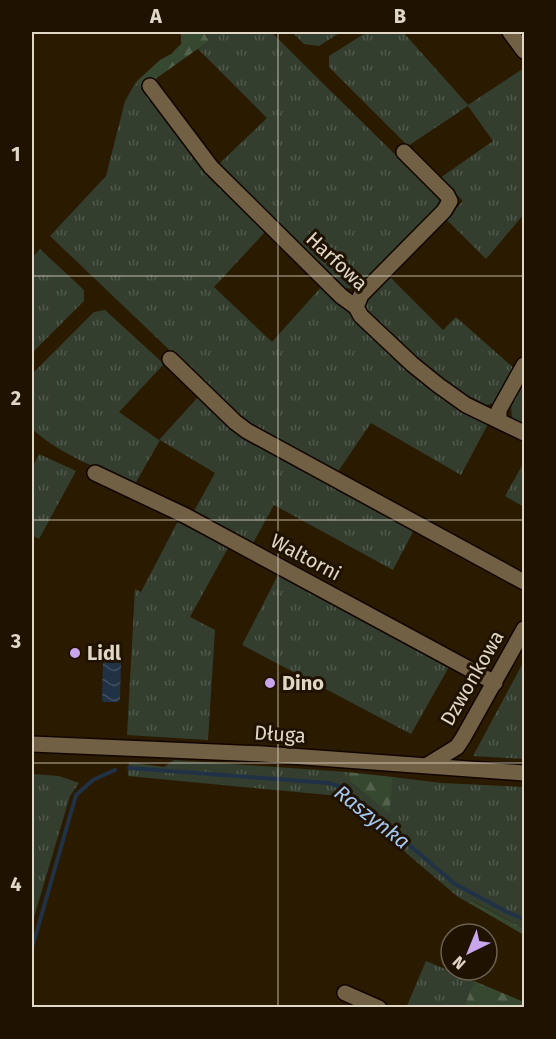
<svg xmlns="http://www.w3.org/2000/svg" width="556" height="1039" viewBox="0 0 556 1039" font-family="'Fira Sans',sans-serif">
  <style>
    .grass { fill: url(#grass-tufts) }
    .forest { fill: url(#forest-firs) }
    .water { fill: url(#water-waves) }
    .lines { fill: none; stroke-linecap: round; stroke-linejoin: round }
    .stream { stroke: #213247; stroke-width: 4 }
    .minor-casing { stroke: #120500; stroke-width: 18 }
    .minor { stroke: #716043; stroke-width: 15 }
    .grid { fill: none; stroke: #e0d7c7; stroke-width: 1.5; stroke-opacity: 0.55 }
    .poi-dot { fill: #c9a5ee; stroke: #201200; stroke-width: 2 }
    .labels { text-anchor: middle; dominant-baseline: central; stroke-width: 6; stroke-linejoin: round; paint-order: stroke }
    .street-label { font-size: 20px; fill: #e0d7c7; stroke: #201200 }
    .poi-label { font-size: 20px; font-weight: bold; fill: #e0d7c7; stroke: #201200; text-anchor: start }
    .water-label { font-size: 21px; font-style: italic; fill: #a4c8f4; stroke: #201200 }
    .neatline { fill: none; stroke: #e0d7c7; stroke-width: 2 }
    .grid-label { font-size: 20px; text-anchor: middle; font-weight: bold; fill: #e0d7c7 }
  </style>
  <defs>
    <pattern id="grass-tufts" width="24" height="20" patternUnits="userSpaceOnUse" patternTransform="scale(1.5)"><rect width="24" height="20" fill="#333e2f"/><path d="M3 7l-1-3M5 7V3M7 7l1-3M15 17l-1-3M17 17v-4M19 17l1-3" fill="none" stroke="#50594c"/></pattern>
    <pattern id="forest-firs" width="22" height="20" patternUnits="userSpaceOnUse" patternTransform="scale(1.5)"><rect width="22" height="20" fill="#374831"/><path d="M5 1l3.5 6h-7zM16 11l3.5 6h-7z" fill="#54624d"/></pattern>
    <pattern id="water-waves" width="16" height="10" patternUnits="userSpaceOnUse" patternTransform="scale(1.5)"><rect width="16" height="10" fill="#213247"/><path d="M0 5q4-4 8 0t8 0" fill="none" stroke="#414f60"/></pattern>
  </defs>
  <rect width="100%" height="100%" fill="#2a1b00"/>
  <path class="grass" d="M209,32H271L439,198L440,206L356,289L344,288L232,178L217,166L267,118L198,49L209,41L206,34Z
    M292,32H341L319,46L304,44Z
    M367,32H403L468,105L524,68V214L486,259L446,219L463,201L440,178L493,141L468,106L408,146L329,67V56Z
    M136,82L141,89L266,231L214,287L272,342L322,286L408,369L447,401L489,422L461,475L371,423L337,473L243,420L50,236L106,176L125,101Z
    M40,249L84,290V301L32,353V258Z
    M389,276L443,330L456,317L516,370L500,401L487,405L442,382L366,312V300Z
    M105,310L164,364L119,412L159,440L199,396L240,436L415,528L393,570L274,505L252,545L193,513L215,473L160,440L135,484C99,469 61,455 32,429V374L94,312Z
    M524,382V424L512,418L511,406Z
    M39,454L76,471L39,539L32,535V468Z
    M524,462V507L505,496Z
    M178,521L228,548L190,617L215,630L208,740L127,735L135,589L141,592Z
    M278,575L449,667L411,734L242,645Z
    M524,661V759L473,756Z
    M174,760L347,772L351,782L388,813L393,777L442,783L524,787V929L473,901L469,903L458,897L339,796L128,776L129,762L164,767Z
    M32,774L59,776L79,783L70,796L32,924Z
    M426,961L474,981L464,1007L406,1008Z"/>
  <path class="forest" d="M179,32H204L209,41L141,89L136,82L160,60L171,54L181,44V35Z
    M347,772L393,777L389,814L351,782Z
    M472,901L524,929V935L469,903Z
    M474,981L524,1002L521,1007H464Z"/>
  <path class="water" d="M105,659L121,661L120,700L118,702H104L102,700L103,660Z"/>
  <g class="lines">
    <path class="stream" d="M129,768L329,783L341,787L455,884L509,913L524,919
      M32,948L76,795L93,780L115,770"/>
    <g class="minor-casing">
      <path id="minor" d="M510,32L524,51
        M150,86L211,167L341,296L356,307L361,316L412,364L438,385L466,405L524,433
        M356,307L361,295L444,211L450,201L447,195L404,152
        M170,359L235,422L247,431L524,582
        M499,421V410L524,365
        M95,473L186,516L495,683
        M32,744L263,754L524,773
        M426,766L457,747L463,738L524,629
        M345,993L379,1008"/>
    </g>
    <use href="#minor" class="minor"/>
  </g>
  <path class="grid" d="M278,32V1008M32,276H524M32,520H524M32,763H524"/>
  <g class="poi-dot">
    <circle cx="75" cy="653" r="6"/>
    <circle cx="270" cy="683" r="6"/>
  </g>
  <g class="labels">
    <g class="street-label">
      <text transform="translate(337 261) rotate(43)">Harfowa</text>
      <text transform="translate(306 557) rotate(28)">Waltorni</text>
      <text transform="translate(472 678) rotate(-60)">Dzwonkowa</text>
      <text transform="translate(280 734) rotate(4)">Długa</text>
    </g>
    <g class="poi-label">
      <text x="87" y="653">Lidl</text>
      <text x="282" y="683">Dino</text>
    </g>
    <g class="water-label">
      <text transform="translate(372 817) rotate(38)">Raszynka</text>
    </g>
  </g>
  <rect width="556" height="1039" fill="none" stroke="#201200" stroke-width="66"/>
  <g transform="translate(469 952) rotate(223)"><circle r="28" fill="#201200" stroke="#6d6150" stroke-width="1.5"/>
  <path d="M0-4.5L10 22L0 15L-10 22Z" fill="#c9a5ee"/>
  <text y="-9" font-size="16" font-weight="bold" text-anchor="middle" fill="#e0d7c7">N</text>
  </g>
  <rect x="33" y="33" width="490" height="973" class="neatline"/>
  <g class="grid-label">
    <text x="156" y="23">A</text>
    <text x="400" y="23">B</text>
    <text x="16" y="161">1</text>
    <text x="16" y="405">2</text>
    <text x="16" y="648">3</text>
    <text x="16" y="891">4</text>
  </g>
</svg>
